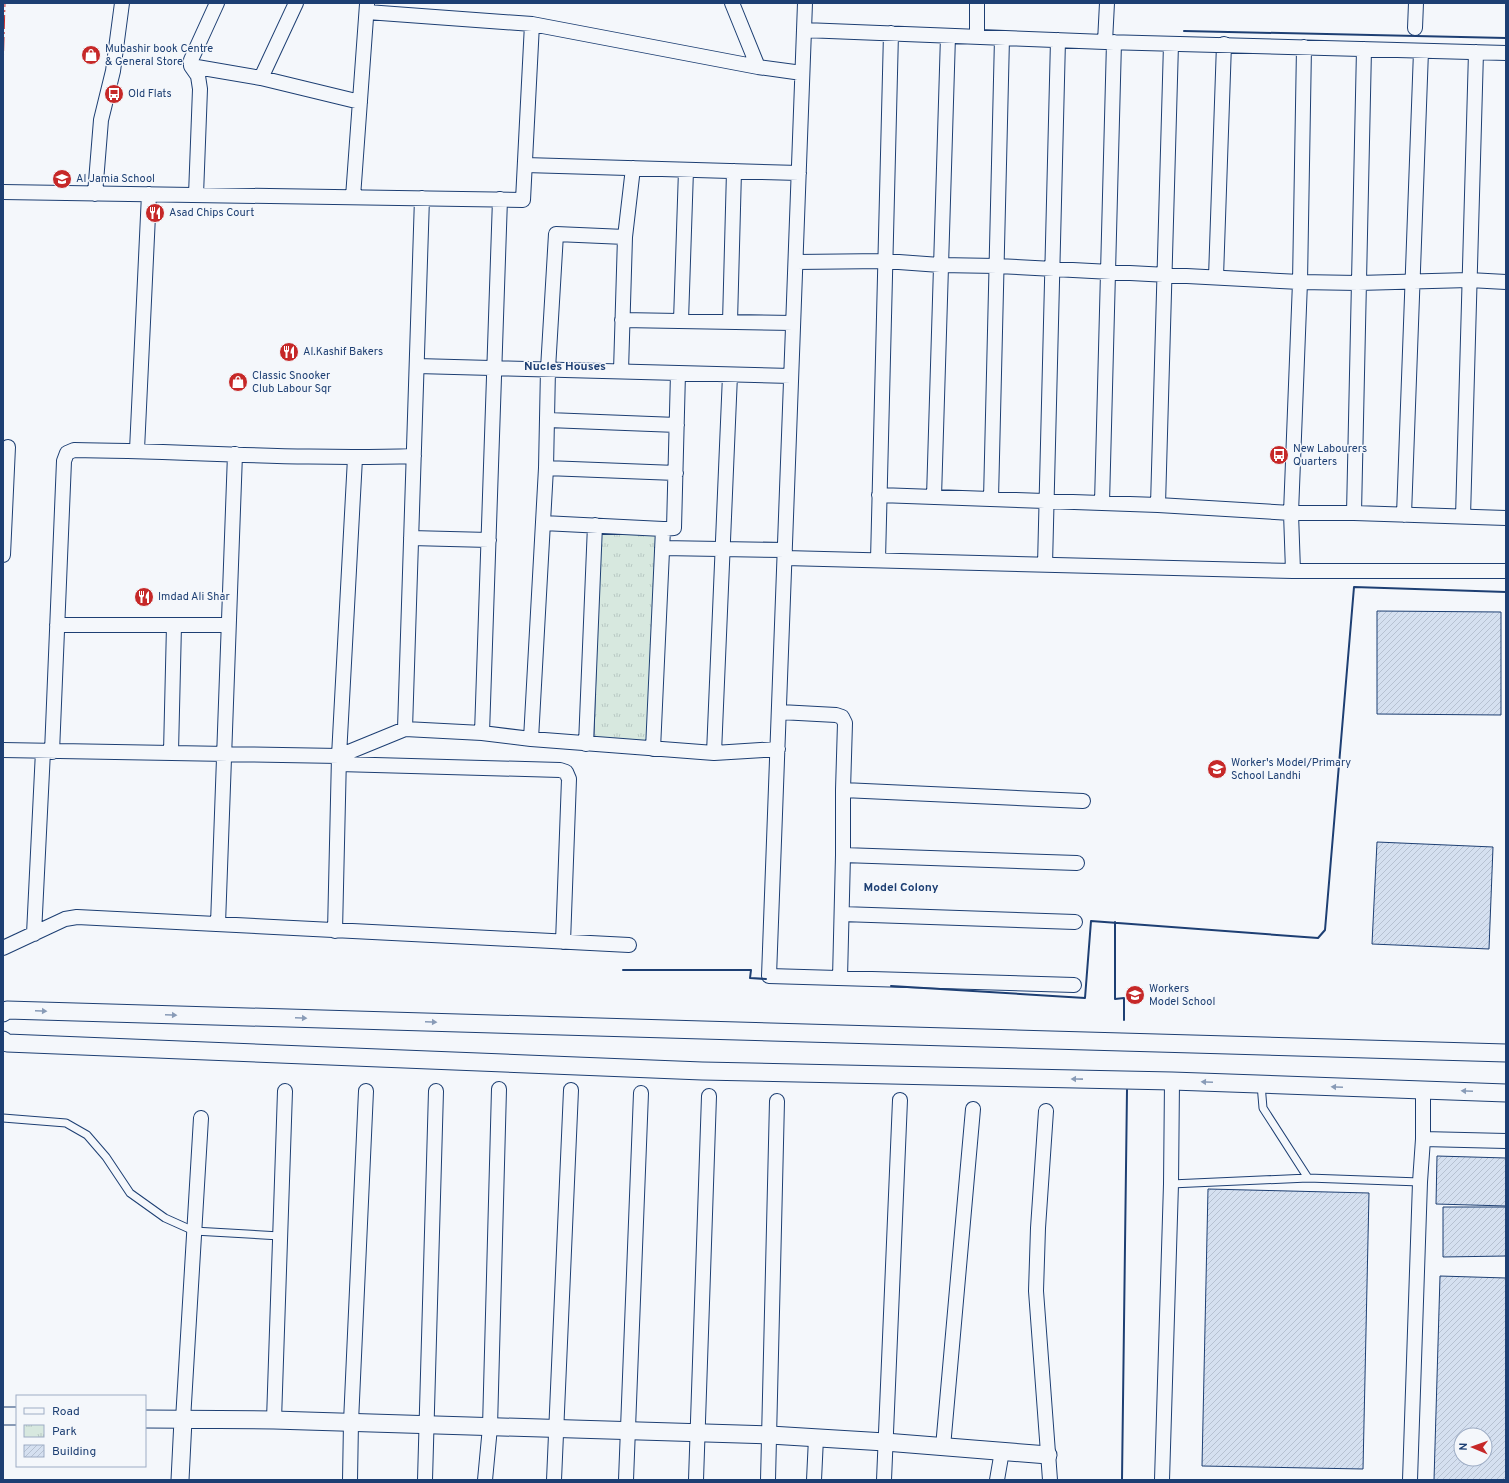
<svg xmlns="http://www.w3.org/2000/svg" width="1509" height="1483" viewBox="0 0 1509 1483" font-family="Overpass,sans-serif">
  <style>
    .park { fill: url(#park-tufts); stroke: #687fa3 }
    .building { fill: url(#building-hatch); stroke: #1d3f73; fill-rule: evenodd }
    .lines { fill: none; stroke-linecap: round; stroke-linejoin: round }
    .service-casing { stroke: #1d3f73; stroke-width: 9 }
    .minor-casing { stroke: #1d3f73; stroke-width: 16 }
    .tertiary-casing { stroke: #1d3f73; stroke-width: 19 }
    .service { stroke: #f4f7fb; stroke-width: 7 }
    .minor { stroke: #f4f7fb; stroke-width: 14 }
    .tertiary { stroke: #f4f7fb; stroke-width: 17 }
    .wall { stroke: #1d3f73; stroke-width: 2 }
    .power { stroke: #c62828; stroke-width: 1; stroke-dasharray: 14 3 2 3; stroke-linecap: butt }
    .oneway { fill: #889bb7 }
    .labels { text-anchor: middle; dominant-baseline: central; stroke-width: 3; stroke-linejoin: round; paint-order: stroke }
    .poi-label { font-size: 11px; fill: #1d3f73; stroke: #f4f7fb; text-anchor: start }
    .neighbourhood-label { font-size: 12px; font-weight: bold; fill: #1d3f73; stroke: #f4f7fb }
  </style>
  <defs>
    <pattern id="park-tufts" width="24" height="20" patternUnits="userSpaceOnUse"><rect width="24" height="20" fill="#d7e8df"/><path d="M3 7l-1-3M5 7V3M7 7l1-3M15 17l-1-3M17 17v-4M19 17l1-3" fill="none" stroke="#b8c8c3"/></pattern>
    <pattern id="building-hatch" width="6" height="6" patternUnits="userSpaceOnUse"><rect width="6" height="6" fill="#d5e0f0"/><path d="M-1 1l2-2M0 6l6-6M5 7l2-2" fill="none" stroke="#b6c1d1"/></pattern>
  </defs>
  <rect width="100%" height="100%" fill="#f4f7fb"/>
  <path class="park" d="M600,531L660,532L647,743L594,739Z"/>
  <path class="building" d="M1377,611L1501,612V715L1377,714Z
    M1377,842L1493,847L1489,949L1372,944Z
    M1437,1156L1506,1158V1206L1436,1204Z
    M1208,1189L1369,1193L1363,1469L1202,1466Z
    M1443,1207H1506V1256L1443,1257Z
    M1440,1276L1506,1278V1480H1434ZM1461,1435H1485V1459H1461Z"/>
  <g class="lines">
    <g class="service-casing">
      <path id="service" d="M1261,1084L1263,1108L1308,1178
        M3,1118L66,1123L87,1135L106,1157L130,1193L165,1218L194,1231L280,1236
        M1171,1184L1308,1178L1420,1182"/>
    </g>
    <g class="minor-casing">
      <path id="minor" d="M732,3L758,67
        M805,3L769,976L1074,985
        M367,12L532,24L758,67L802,73
        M1415,28L1416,3
        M804,30L1105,42L1107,3
        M977,37V3
        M1105,42L1506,53
        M191,66L261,78L360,102
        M261,78L296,3
        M525,165L799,173
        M3,192L523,200L532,24
        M95,194L101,120L113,71L122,3
        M196,195L200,89L198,76L191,66V60L217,3
        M353,197L367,4
        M625,237L633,168
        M796,262L885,261L940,265L997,266L1300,282L1358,283L1469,280L1506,282
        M1216,277L1224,44
        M622,320L793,323
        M681,321L686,170
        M730,322L734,171
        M417,366L791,376
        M548,420L677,425
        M137,450L149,194
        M546,468L676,473
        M879,495L1158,505L1291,513H1354L1506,518
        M934,497L948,36
        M991,499L1002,38
        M1102,503L1114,42
        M1158,505L1171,44
        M1354,513L1364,49
        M1404,515L1421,51
        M1463,517L1476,52
        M543,523L663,529L653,749
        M663,529L674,528L678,373
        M411,538L489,540
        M662,548L785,550
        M3,555L8,447
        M785,558L1293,571H1506
        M878,560L891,33
        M1045,565L1058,40
        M1293,571L1291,513L1300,282L1304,47
        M57,625H228
        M780,712L836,715L842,717L845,723L843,790
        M405,729L422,198
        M482,733L500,199
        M531,739L546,468L548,369L556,234L625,237L621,371
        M586,744L595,525
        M3,750L339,756L405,729L482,733L531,739L714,753L778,749
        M52,752L64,461L67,453L74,450C187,451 301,460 414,456
        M171,752L174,625
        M714,753L730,375
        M339,764L560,770L566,772L569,779L563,942
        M843,855L1077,863
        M842,914L1075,922
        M218,924L235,454
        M335,931L339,756L355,458
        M34,934L43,751
        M3,948L65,919L77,917L629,945
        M840,978L843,855V790L1083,801
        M1046,1111L1038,1228L1036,1291L1050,1480
        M1423,1139L1506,1141
        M183,1420L201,1118
        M274,1420L285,1091
        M943,1447L973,1109
        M350,1480L351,1422L366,1091
        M425,1480L436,1091
        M485,1480L490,1427L499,1089
        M554,1480L571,1090
        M626,1480L641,1093
        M696,1480L709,1096
        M768,1480L777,1101
        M814,1480L816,1438
        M884,1480L900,1100
        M997,1480L1002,1451
        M1162,1480L1171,1184L1172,1081
        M1410,1480L1420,1182L1423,1139V1090"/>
    </g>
    <g class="tertiary-casing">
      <path id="tertiary" d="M3,1013L7,1010L1506,1053
        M3,1040L7,1043L702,1071L1172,1081L1506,1093
        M3,1416H17
        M145,1419L274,1420L770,1435L885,1442L1048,1455
        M180,1480L183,1420"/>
    </g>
    <use href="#service" class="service"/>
    <use href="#minor" class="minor"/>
    <use href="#tertiary" class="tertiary"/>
    <path class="wall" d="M1184,31L1506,38
      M1115,922V999L1124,998V1020
      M623,970H751L750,978L766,979
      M891,986L1085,998L1091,921L1318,938L1325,930L1354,587L1506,592
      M1122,1480L1127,1090"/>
    <path class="power" d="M3,73L5,3"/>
  </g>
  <defs><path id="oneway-solid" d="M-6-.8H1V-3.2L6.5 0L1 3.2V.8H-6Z"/></defs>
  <g class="oneway">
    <use href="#oneway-solid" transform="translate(41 1011) rotate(2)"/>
    <use href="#oneway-solid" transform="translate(171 1015) rotate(2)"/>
    <use href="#oneway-solid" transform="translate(301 1018) rotate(2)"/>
    <use href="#oneway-solid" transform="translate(431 1022) rotate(2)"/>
    <use href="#oneway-solid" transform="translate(1077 1079) rotate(-179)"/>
    <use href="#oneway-solid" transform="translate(1207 1082) rotate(-178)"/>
    <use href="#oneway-solid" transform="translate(1337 1087) rotate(-178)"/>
    <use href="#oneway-solid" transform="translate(1467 1091) rotate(-178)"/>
  </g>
  <defs>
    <g id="shop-disc" transform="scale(1)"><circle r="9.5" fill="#c62828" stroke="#f4f7fb"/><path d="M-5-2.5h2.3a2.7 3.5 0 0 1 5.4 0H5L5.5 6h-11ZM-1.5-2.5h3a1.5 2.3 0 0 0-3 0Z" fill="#fff"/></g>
    <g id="bus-disc" transform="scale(1)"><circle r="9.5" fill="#c62828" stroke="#f4f7fb"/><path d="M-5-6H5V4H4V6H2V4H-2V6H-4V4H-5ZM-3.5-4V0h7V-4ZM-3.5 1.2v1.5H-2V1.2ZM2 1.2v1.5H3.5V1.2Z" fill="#fff"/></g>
    <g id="school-disc" transform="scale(1)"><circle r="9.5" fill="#c62828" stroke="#f4f7fb"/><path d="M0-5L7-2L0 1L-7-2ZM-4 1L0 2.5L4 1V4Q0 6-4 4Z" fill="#fff"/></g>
    <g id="restaurant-disc" transform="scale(1)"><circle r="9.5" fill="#c62828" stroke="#f4f7fb"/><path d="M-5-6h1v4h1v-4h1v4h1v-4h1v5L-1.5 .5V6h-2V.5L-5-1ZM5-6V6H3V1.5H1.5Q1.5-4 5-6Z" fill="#fff"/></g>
  </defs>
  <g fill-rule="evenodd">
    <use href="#shop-disc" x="91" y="55"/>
    <use href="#bus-disc" x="114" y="94"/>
    <use href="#school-disc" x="62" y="179"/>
    <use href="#restaurant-disc" x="155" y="213"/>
    <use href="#restaurant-disc" x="289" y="352"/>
    <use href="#shop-disc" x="238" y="382"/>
    <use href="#bus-disc" x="1279" y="455"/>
    <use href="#restaurant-disc" x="144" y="597"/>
    <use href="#school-disc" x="1217" y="769"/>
    <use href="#school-disc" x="1135" y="995"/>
  </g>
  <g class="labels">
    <g class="poi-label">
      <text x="105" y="49">Mubashir book Centre<tspan x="105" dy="13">&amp; General Store</tspan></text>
      <text x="128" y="94">Old Flats</text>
      <text x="76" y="179">Al Jamia School</text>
      <text x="169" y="213">Asad Chips Court</text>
      <text x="303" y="352">Al.Kashif Bakers</text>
      <text x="252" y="376">Classic Snooker<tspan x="252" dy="13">Club Labour Sqr</tspan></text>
      <text x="1293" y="449">New Labourers<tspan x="1293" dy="13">Quarters</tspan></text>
      <text x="158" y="597">Imdad Ali Shar</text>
      <text x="1231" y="763">Worker's Model/Primary<tspan x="1231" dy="13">School Landhi</tspan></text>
      <text x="1149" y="989">Workers<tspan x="1149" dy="13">Model School</tspan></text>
    </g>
    <g class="neighbourhood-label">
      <text x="565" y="367">Nucles Houses</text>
      <text x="901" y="888">Model Colony</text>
    </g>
  </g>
  <rect width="1509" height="1483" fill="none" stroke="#1d3f73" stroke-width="8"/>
  <rect x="16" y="1395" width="130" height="72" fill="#f4f7fb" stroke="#9eadc5"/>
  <rect x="24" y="1408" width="20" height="6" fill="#f4f7fb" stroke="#9eadc5"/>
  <text x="52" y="1415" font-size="12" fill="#1d3f73">Road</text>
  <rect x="24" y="1425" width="20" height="12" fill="url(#park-tufts)" stroke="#9eadc5"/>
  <text x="52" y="1435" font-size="12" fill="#1d3f73">Park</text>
  <rect x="24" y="1445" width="20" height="12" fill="url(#building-hatch)" stroke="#9eadc5"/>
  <text x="52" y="1455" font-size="12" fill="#1d3f73">Building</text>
  <g transform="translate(1473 1447) rotate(272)"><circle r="19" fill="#f4f7fb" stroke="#9eadc5"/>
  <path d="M0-3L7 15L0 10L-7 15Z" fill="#c62828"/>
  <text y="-6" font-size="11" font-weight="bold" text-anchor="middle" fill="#1d3f73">N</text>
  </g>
</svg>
